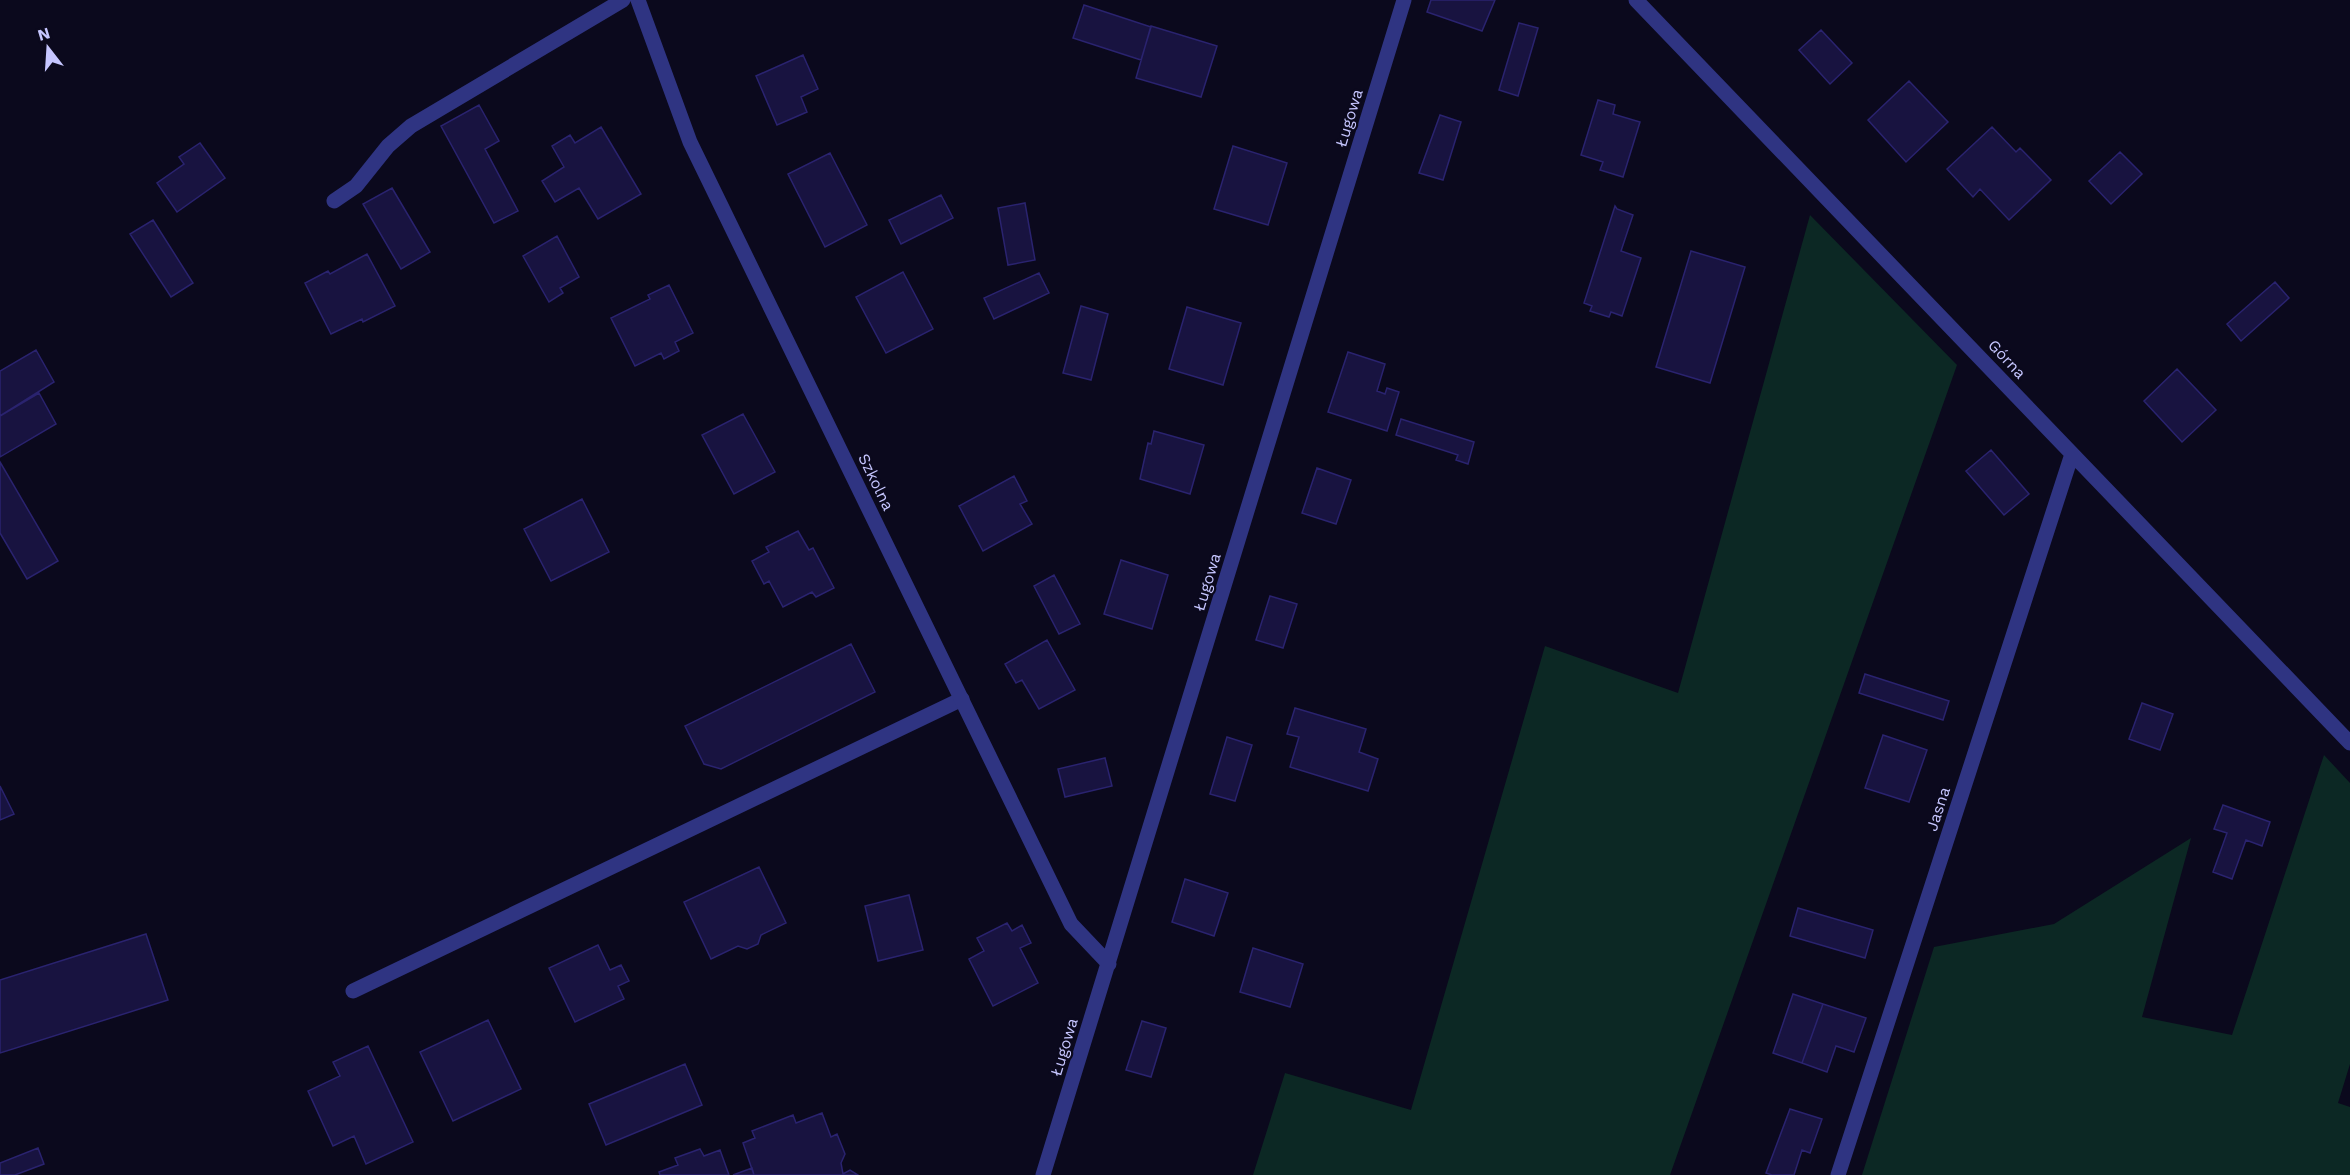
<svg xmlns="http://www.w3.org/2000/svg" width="2350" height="1175" viewBox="0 0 2350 1175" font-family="'Work Sans',sans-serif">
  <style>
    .green { fill: #0c2824 }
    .building { fill: #181340; stroke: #2a236f; stroke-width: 1.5 }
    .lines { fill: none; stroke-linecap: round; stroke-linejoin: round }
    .lane { stroke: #2f3482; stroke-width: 15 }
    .street { stroke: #2f3482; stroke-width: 15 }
    .labels { text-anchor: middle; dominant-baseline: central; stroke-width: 4.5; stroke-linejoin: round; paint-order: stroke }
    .street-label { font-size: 16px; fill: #c6c6ff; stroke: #0b091d }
  </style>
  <rect width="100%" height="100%" fill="#0b091d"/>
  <path class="green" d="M1810,215L1957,365L1670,1175H1253L1285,1073L1411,1110L1545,646L1678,693Z
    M2324,755L2350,783V1064L2338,1103L2350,1107V1175H1862L1934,947L2054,924L2191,838L2142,1017L2232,1035Z"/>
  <path class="building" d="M1431,0H1495L1482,31L1427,12Z
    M1084,5L1151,27L1141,60L1073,38Z
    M1519,23L1538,28L1518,96L1499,90Z
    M1151,26L1217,46L1201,97L1136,78Z
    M1821,30L1852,63L1830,84L1799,50Z
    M803,55L818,89L801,97L807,112L777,125L756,76Z
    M1909,81L1948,122L1906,162L1868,120Z
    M1598,100L1615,105L1613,114L1640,122L1623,177L1600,170L1603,162L1581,155Z
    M479,105L499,141L485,149L518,211L494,223L441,126Z
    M1440,115L1461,122L1443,180L1419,173Z
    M601,127L641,194L598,219L579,188L555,202L542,181L564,167L552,146L570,135L575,143Z
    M1992,127L2016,152L2020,148L2051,180L2009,220L1980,189L1973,197L1947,169Z
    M200,143L225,178L177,212L157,183L184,164L179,157Z
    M1233,146L1287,163L1268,225L1214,209Z
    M2120,152L2142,174L2111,204L2089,181Z
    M830,153L867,225L825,247L788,174Z
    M392,188L430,252L401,269L363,204Z
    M941,195L953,218L901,244L889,220Z
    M1025,203L1035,260L1008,265L998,208Z
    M1615,206L1617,209L1633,215L1621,251L1641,258L1622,316L1611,312L1609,317L1590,311L1592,306L1584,303Z
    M153,220L193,283L171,297L130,234Z
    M557,236L579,277L560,288L563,293L549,302L523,256Z
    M1691,251L1745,267L1710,383L1656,367Z
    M367,254L395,306L363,322L362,319L331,334L305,283L328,271L330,274Z
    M903,272L933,329L886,353L856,297Z
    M1039,273L1049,293L994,319L984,298Z
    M2275,282L2289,298L2241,341L2227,324Z
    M669,285L693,333L675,342L679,351L664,359L661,353L635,366L611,318L650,299L648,295Z
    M1081,306L1108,314L1091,380L1063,373Z
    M1187,307L1241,323L1223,385L1169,369Z
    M36,350L54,382L0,416V371Z
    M1348,352L1385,364L1377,391L1385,394L1387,388L1399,392L1387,431L1328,412Z
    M2177,369L2216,410L2182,442L2144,401Z
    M39,393L56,424L0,457V416Z
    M743,414L775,472L734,494L702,435Z
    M1401,419L1474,442L1468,464L1456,460L1458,455L1396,435Z
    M1154,431L1204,445L1190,494L1140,479L1148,443L1151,444Z
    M1991,450L2029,494L2004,515L1966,471Z
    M0,462L58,561L27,579L0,533Z
    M1317,468L1351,480L1336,524L1302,513Z
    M1014,476L1027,501L1020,504L1032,524L983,551L959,506Z
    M582,499L609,552L551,581L524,529Z
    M798,531L809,550L813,548L834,588L816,597L812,592L783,607L769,581L764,584L752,561L769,552L766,547Z
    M1121,560L1168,575L1152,629L1104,614Z
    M1054,575L1080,624L1059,634L1034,586Z
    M1270,596L1297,604L1283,648L1256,640Z
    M1047,640L1075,690L1039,709L1022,680L1016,683L1005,664Z
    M851,644L875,692L721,769L704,764L685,726Z
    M1865,674L1949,701L1943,720L1859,693Z
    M2142,703L2173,714L2160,750L2129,739Z
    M1295,708L1366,729L1359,752L1378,759L1368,791L1290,767L1299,737L1287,734Z
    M1883,735L1927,750L1909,802L1865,788Z
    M1227,737L1252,745L1235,801L1210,794Z
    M1105,758L1112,786L1065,797L1058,769Z
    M0,786L14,814L0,820Z
    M2223,805L2270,822L2262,846L2246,840L2232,879L2213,872L2227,833L2214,829Z
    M759,867L786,923L761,935L758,944L747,949L738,946L711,959L684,902Z
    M1185,879L1228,893L1214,936L1172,922Z
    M909,895L923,950L878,961L865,906Z
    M1798,908L1873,930L1865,958L1790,936Z
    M1007,923L1012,931L1022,925L1031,943L1020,948L1038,983L993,1006L969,959L984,951L977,938Z
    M146,934L168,1000L0,1053V980Z
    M598,945L610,970L621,965L629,981L618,986L624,999L575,1022L549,968Z
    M1253,948L1303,964L1290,1007L1240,992Z
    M1793,994L1823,1004L1802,1063L1773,1053Z
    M1823,1004L1866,1018L1854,1052L1836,1046L1827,1072L1802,1063Z
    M488,1020L521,1089L453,1121L420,1052Z
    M1142,1021L1166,1028L1151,1077L1126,1070Z
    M368,1046L413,1142L366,1164L354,1136L333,1146L308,1091L340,1076L333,1062Z
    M685,1064L702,1105L606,1145L589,1104Z
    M1790,1109L1822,1119L1810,1153L1802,1150L1794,1175H1772L1766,1173Z
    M822,1113L831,1137L837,1134L845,1154L841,1163L843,1174L850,1170L858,1175H754L743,1143L755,1138L752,1131L793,1115L796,1123Z
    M38,1148L44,1164L15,1175H0V1163Z
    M700,1149L704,1156L720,1150L729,1175H660L659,1172L678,1165L675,1158Z
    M752,1168L754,1175H733Z"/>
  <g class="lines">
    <path class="lane" d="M353,991L962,699"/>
    <path class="street" d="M638,0L690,142L1071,924L1109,964
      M1636,0L2350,743
      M334,201L356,186L388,146L411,126L623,0
      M1043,1175L1404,0
      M1838,1175L2072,454"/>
  </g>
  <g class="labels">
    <g class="street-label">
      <text transform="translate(1349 118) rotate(-73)">Ługowa</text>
      <text transform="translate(2007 359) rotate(47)">Górna</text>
      <text transform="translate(876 482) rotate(64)">Szkolna</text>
      <text transform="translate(1207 582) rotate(-73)">Ługowa</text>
      <text transform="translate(1938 809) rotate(-72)">Jasna</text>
      <text transform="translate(1064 1047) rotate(-73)">Ługowa</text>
    </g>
  </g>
  <g transform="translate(48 48) rotate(343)" stroke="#0b091d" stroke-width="4.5" paint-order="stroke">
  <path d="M0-4.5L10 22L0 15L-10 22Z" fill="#c6c6ff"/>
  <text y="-9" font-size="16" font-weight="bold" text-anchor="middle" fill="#c6c6ff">N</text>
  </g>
</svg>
